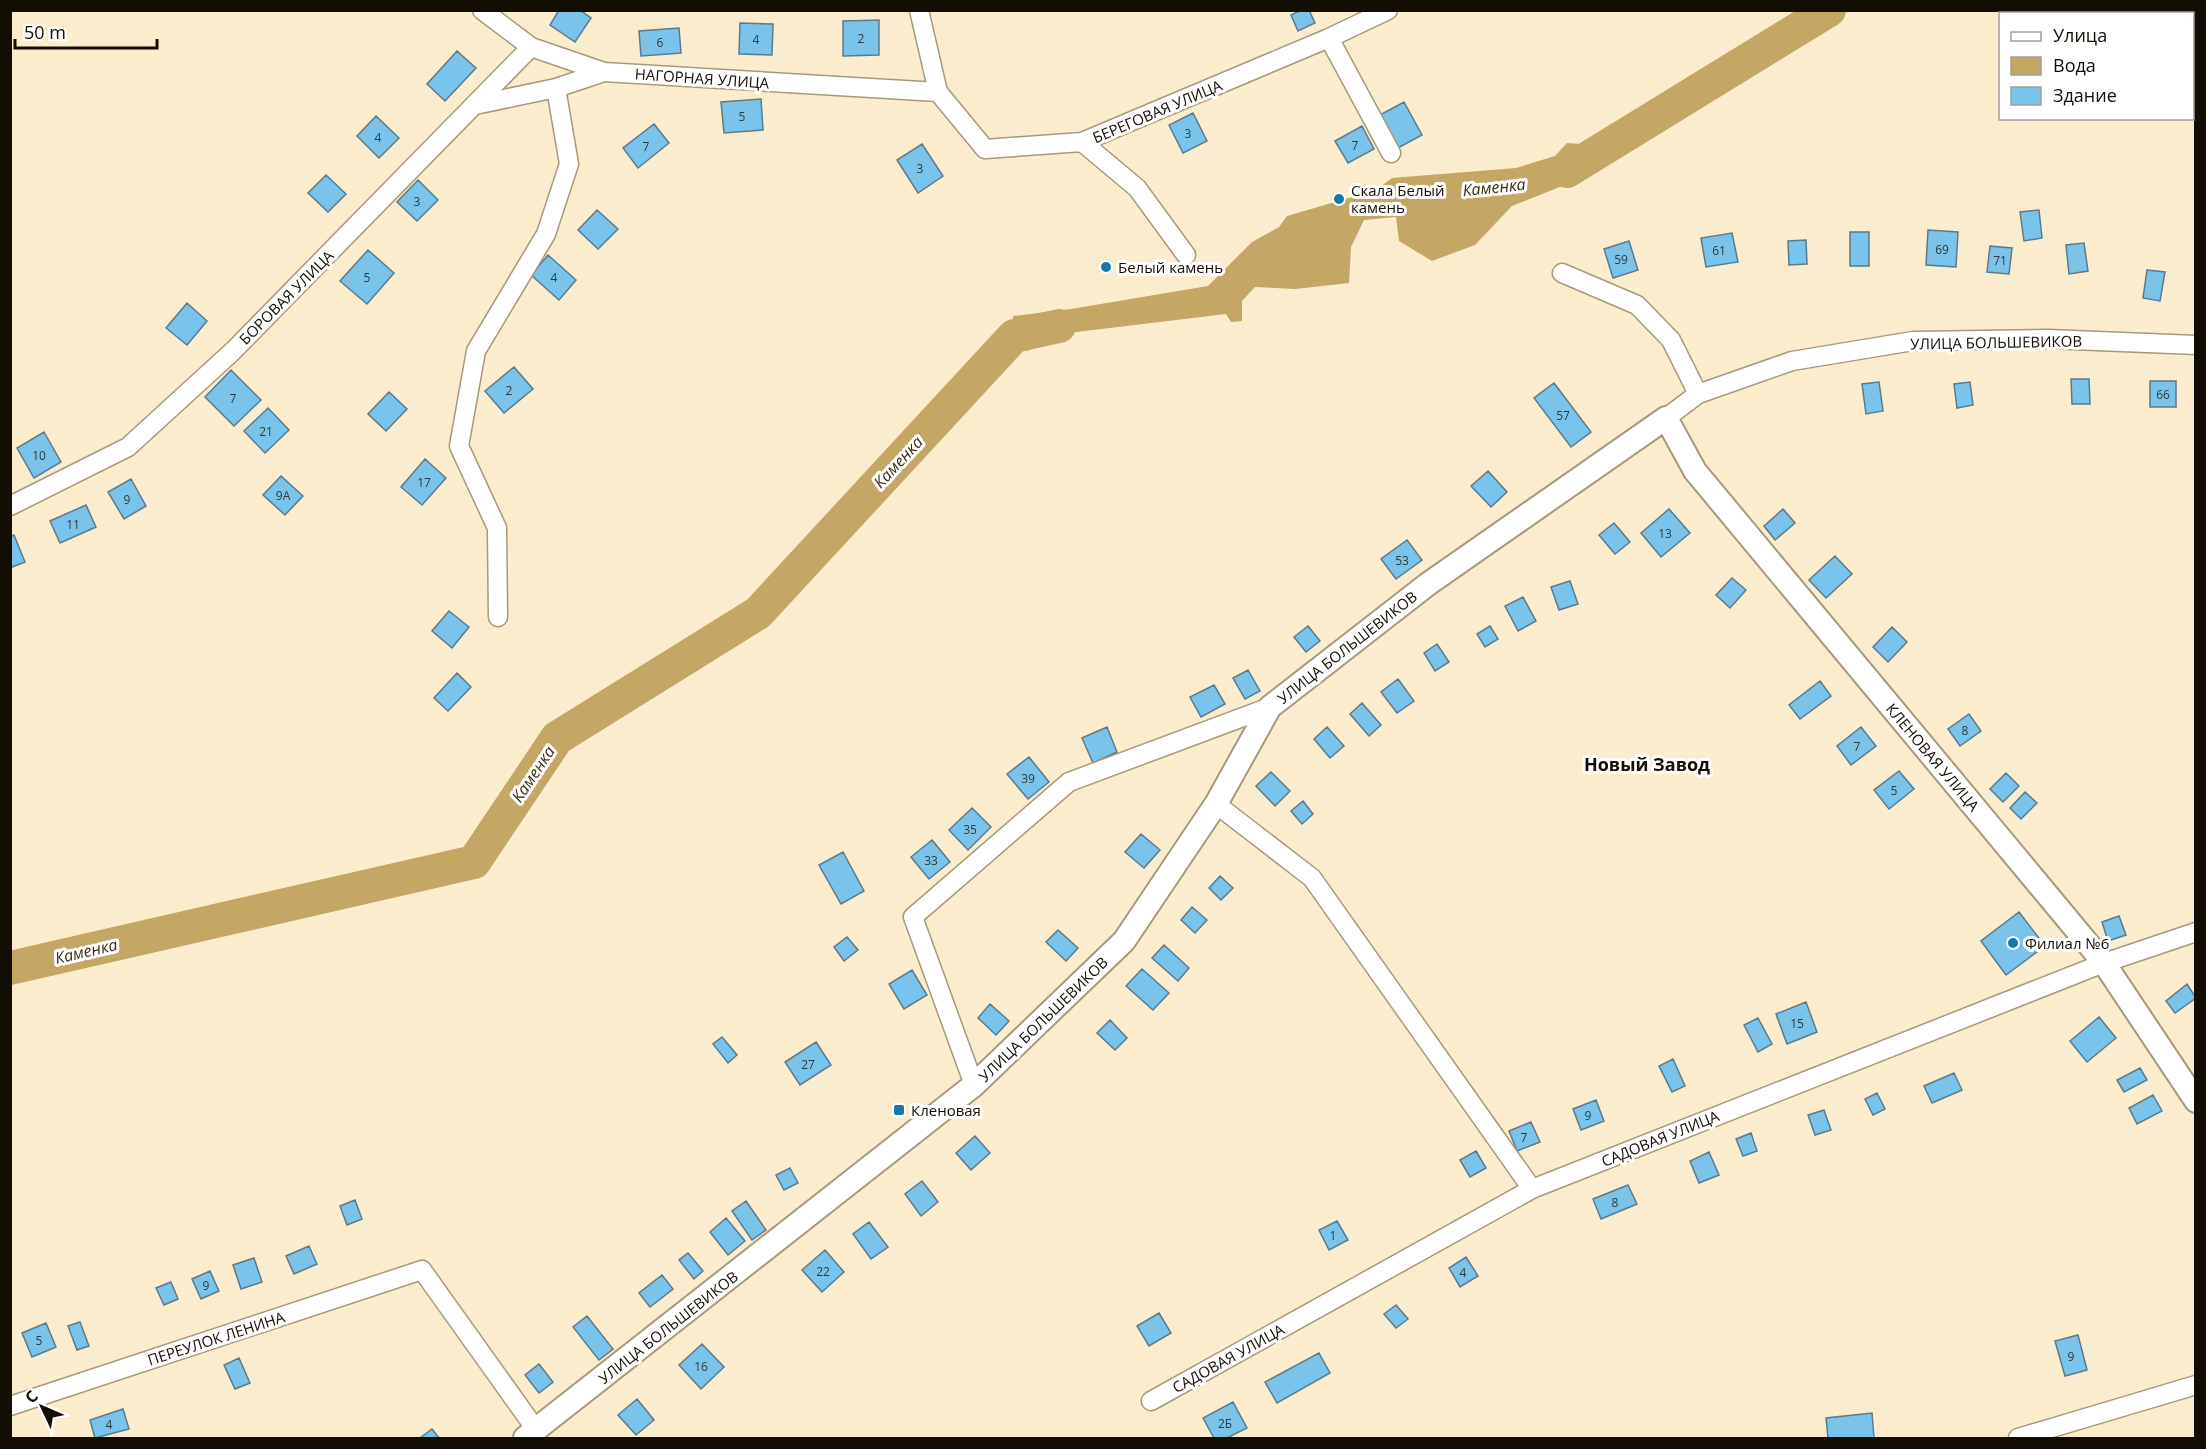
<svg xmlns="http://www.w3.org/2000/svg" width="2206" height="1449" viewBox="0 0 2206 1449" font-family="'Open Sans',sans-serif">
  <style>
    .water { fill: #c4a764 }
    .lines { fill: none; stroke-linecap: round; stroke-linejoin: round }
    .river { stroke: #c4a764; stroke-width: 34 }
    .building { fill: #7ac3eb; stroke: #5b7a8b; stroke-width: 1.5 }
    .minor-casing { stroke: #a6997c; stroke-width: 21 }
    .tertiary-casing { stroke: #a6997c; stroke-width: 26 }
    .minor { stroke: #fff; stroke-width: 18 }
    .tertiary { stroke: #fff; stroke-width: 22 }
    .poi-dot { fill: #147ba6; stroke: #fff; stroke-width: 2 }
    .labels { text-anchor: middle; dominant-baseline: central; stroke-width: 6; stroke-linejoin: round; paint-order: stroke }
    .number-label { font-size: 12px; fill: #2d3b3e }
    .street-label { font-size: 15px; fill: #130e04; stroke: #fff }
    .poi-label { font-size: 15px; fill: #130e04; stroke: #fff; text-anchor: start }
    .water-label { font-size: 16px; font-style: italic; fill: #392c0e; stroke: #fff }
    .quarter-label { font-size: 18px; font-weight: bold; fill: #130e04; stroke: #fff }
  </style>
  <rect width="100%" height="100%" fill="#faeccc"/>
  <path class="water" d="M1567,143L1607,146L1595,173L1512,206L1475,245L1432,261L1399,241L1396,217L1364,220L1351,247L1349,283L1295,289L1255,287L1242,301V321L1231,322L1226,314L1060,334L1027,351L1014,336L1013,316L1071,309L1208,286L1252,242L1279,227L1287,216L1376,190L1392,178L1516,168L1555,156Z"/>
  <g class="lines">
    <path class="river" d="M1567,171L1829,10
      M10,968L474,862L557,738L758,613L1014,336L1059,326"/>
  </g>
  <path class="building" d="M559,10H580L591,18L575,42L550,25Z
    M1301,10H1309L1315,23L1298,31L1291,15Z
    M879,20V55L843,56V21Z
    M740,23L773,24L772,55L739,54Z
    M679,28L681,53L641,56L639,31Z
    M457,51L476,68L445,101L427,84Z
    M761,99L763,130L724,133L721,102Z
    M1404,102L1422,135L1396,149L1378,116Z
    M1193,113L1207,141L1183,153L1169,125Z
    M376,116L399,138L379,158L357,136Z
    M654,124L669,143L638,168L623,148Z
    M1362,126L1374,149L1348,163L1335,141Z
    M922,144L943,176L918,193L897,160Z
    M326,175L346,194L328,212L308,193Z
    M418,180L438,200L417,221L397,202Z
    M597,210L618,229L598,249L578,230Z
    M2039,210L2042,238L2024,241L2020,212Z
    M1928,230L1958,232L1956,267L1926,265Z
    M1850,232H1869V266H1850Z
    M1732,233L1738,262L1706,267L1701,238Z
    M1806,240L1807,264L1789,265L1788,241Z
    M1629,241L1638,270L1613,278L1604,249Z
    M2084,243L2088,271L2069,274L2066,245Z
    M1990,246L2012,248L2009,274L1987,272Z
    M368,250L394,273L367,304L340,281Z
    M548,255L576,280L559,300L531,275Z
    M2147,270L2165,272L2160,301L2143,298Z
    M187,303L207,321L187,345L166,328Z
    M514,367L533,389L504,413L485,391Z
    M231,370L261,400L234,426L205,397Z
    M2071,379H2089L2090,404H2072Z
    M2150,381H2176V407H2150Z
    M1879,382L1883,411L1866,414L1862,384Z
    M1970,382L1973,405L1957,408L1954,384Z
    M1554,383L1591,432L1571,447L1534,398Z
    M389,392L407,409L386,431L368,414Z
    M268,408L289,430L265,453L244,431Z
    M44,432L61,462L34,478L17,448Z
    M425,459L446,478L422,505L401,487Z
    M1488,471L1507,492L1491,507L1471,486Z
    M281,476L303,496L285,515L263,495Z
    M131,479L146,506L124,519L108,492Z
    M86,505L96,527L60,543L50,521Z
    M1669,509L1690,533L1661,557L1641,533Z
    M1783,509L1795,523L1775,540L1764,526Z
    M1614,523L1630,542L1615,554L1599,535Z
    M14,535L25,562L10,568V537Z
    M1407,540L1422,560L1396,579L1381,559Z
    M1835,556L1852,574L1826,598L1809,580Z
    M1732,578L1746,590L1730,608L1716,595Z
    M1570,581L1578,604L1559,610L1551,587Z
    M1523,597L1536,621L1518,631L1505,606Z
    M449,611L469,627L452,648L432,631Z
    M1308,626L1320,641L1306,652L1294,637Z
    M1490,626L1498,639L1485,647L1477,634Z
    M1892,627L1907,642L1888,662L1873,647Z
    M1437,644L1449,662L1435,671L1424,653Z
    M1248,670L1260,691L1245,699L1233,678Z
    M457,673L471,687L448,711L434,698Z
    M1398,679L1414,701L1397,713L1381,692Z
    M1820,681L1831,696L1800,719L1789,705Z
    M1214,685L1225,704L1201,717L1190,697Z
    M1362,703L1381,725L1369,736L1350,714Z
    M1969,714L1981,731L1960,746L1948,729Z
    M1107,727L1117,752L1093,763L1082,738Z
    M1327,727L1344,746L1330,758L1314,739Z
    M1861,727L1876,746L1851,765L1837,746Z
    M1029,757L1049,782L1028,799L1007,774Z
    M1899,771L1914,789L1889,809L1874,790Z
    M1271,772L1290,791L1275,806L1256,786Z
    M2006,773L2019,786L2003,802L1990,789Z
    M2025,792L2037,803L2021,819L2010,808Z
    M1303,801L1313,814L1302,824L1291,811Z
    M972,808L991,827L968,850L949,830Z
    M1141,834L1160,850L1144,868L1125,852Z
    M932,840L950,862L929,879L911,857Z
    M843,852L864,891L841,904L819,865Z
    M1220,876L1233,888L1221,900L1209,888Z
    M1192,907L1207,920L1195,933L1181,920Z
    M2019,912L2045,946L2006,975L1981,941Z
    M2119,916L2126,935L2108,941L2102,922Z
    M1058,930L1078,948L1066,961L1046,942Z
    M847,937L858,950L844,961L834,947Z
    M1164,945L1189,968L1178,981L1152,958Z
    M1142,969L1169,993L1153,1010L1126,986Z
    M912,970L927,995L904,1009L889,984Z
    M2187,984L2196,998L2175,1013L2166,1001Z
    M1806,1002L1817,1032L1787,1044L1776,1014Z
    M990,1004L1009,1021L996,1035L978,1018Z
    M2099,1017L2116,1038L2087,1062L2070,1041Z
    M1758,1018L1772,1044L1758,1052L1744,1025Z
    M1110,1020L1127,1038L1115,1050L1097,1033Z
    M722,1037L737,1055L728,1063L713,1044Z
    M816,1042L831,1065L800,1085L785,1062Z
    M1673,1059L1685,1086L1672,1092L1659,1066Z
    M2140,1068L2147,1080L2124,1092L2117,1080Z
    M1954,1073L1962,1090L1932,1103L1924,1086Z
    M1877,1093L1885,1109L1873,1115L1865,1099Z
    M2153,1095L2162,1111L2137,1124L2129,1108Z
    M1596,1100L1604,1121L1581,1130L1573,1109Z
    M1824,1110L1831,1130L1815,1135L1808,1115Z
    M1531,1122L1540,1142L1517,1151L1509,1131Z
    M1751,1133L1757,1151L1743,1156L1736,1139Z
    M975,1136L990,1153L971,1170L956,1153Z
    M1476,1151L1486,1168L1470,1177L1460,1160Z
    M1709,1152L1719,1175L1699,1183L1690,1161Z
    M790,1168L798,1183L784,1190L776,1175Z
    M922,1181L938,1202L921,1216L905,1194Z
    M1628,1185L1637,1204L1601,1219L1593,1199Z
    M355,1200L362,1219L347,1225L340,1206Z
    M746,1201L766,1230L752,1240L732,1211Z
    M726,1218L745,1241L728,1255L710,1232Z
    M1337,1221L1348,1240L1329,1250L1319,1230Z
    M869,1222L888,1247L871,1259L853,1234Z
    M309,1246L317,1264L294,1274L286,1256Z
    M825,1250L844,1272L822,1292L802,1270Z
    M688,1253L703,1271L694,1279L679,1260Z
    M1466,1257L1478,1276L1460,1287L1449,1268Z
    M254,1258L262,1282L241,1289L233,1265Z
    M210,1271L219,1291L201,1299L192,1279Z
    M662,1275L673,1289L650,1307L639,1293Z
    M171,1282L178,1299L164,1305L156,1288Z
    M1396,1305L1408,1319L1396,1328L1384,1314Z
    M1159,1313L1171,1333L1149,1346L1137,1326Z
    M587,1316L613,1349L599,1360L573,1327Z
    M80,1322L89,1346L77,1350L68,1326Z
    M46,1323L56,1347L32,1357L22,1333Z
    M2078,1335L2087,1370L2065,1376L2055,1341Z
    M702,1344L724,1367L701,1389L679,1365Z
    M1319,1353L1330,1373L1277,1403L1265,1382Z
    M239,1358L250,1383L235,1389L224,1365Z
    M539,1364L553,1382L539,1393L525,1375Z
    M637,1399L654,1420L636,1435L618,1415Z
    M1233,1402L1247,1428L1227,1438H1214L1203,1418Z
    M123,1409L129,1429L95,1438L90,1420Z
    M1872,1413L1874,1438H1828L1826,1418Z
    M432,1429L439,1438H420Z"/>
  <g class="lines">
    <g class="minor-casing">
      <path id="minor" d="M482,10L531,47L604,72L938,92
        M919,10L938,92L985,149L1082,142L1329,38L1388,10
        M1329,38L1391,153
        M475,105L556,88L604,72
        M1082,142L1137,188L1186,255
        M1562,273L1637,305L1671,340L1698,394
        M1666,418L1698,394L1792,361L1913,341L2048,339L2196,345
        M10,506L128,447L233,351L531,47
        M498,617L497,528L459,446L476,351L546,234L569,164L556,88
        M1216,804L1312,878L1532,1189
        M974,1085L913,917L1069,782L1270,707
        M1151,1401L1532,1189L2104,963L2196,932
        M10,1406L422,1270L537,1431
        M2018,1438L2196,1385"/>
    </g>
    <g class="tertiary-casing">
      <path id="tertiary" d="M525,1438L974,1085L1124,941L1216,804L1270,707L1428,584L1666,418L1695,471L2104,963L2196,1101"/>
    </g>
    <use href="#minor" class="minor"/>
    <use href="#tertiary" class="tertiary"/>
  </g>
  <g class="poi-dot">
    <circle cx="1339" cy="199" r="6"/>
    <circle cx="1106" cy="267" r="6"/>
    <circle cx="2013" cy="943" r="6"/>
    <rect x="893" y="1104" width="12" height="12" rx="3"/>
  </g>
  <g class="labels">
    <g class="number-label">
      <text x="861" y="38">2</text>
      <text x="756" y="39">4</text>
      <text x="660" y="42">6</text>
      <text x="742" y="116">5</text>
      <text x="1188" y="133">3</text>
      <text x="378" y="137">4</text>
      <text x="1355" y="145">7</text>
      <text x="646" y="146">7</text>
      <text x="920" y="168">3</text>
      <text x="417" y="201">3</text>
      <text x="1942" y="249">69</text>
      <text x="1719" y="250">61</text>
      <text x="1621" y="259">59</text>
      <text x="2000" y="260">71</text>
      <text x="367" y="277">5</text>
      <text x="554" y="277">4</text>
      <text x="509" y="390">2</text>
      <text x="2163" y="394">66</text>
      <text x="233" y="398">7</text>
      <text x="1563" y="415">57</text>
      <text x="266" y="431">21</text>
      <text x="39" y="455">10</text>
      <text x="424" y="482">17</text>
      <text x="283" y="495">9А</text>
      <text x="127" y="499">9</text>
      <text x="73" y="524">11</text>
      <text x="1665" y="533">13</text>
      <text x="1402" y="560">53</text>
      <text x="1965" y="730">8</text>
      <text x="1857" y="746">7</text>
      <text x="1028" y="778">39</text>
      <text x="1894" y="790">5</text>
      <text x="970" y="829">35</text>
      <text x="931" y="860">33</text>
      <text x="1797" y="1023">15</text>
      <text x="808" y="1064">27</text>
      <text x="1588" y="1115">9</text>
      <text x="1524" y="1137">7</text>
      <text x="1615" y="1202">8</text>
      <text x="1333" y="1235">1</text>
      <text x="823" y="1271">22</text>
      <text x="1463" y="1272">4</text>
      <text x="206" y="1285">9</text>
      <text x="39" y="1340">5</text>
      <text x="2071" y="1356">9</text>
      <text x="701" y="1366">16</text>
      <text x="1225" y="1423">2Б</text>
      <text x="109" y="1424">4</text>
    </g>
    <g class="street-label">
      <text transform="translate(702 78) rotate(4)">НАГОРНАЯ УЛИЦА</text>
      <text transform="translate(1157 111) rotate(-23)">БЕРЕГОВАЯ УЛИЦА</text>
      <text transform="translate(286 297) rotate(-45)">БОРОВАЯ УЛИЦА</text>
      <text transform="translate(1996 342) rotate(-1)">УЛИЦА БОЛЬШЕВИКОВ</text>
      <text transform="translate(1347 647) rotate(-38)">УЛИЦА БОЛЬШЕВИКОВ</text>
      <text transform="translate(1933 757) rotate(50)">КЛЕНОВАЯ УЛИЦА</text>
      <text transform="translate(1043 1019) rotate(-44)">УЛИЦА БОЛЬШЕВИКОВ</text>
      <text transform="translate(1660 1138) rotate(-22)">САДОВАЯ УЛИЦА</text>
      <text transform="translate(668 1327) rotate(-38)">УЛИЦА БОЛЬШЕВИКОВ</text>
      <text transform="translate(216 1338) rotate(-18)">ПЕРЕУЛОК ЛЕНИНА</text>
      <text transform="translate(1228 1358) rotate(-29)">САДОВАЯ УЛИЦА</text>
    </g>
    <g class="poi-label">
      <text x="1351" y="190">Скала Белый<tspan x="1351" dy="17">камень</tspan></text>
      <text x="1118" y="267">Белый камень</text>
      <text x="2025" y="943">Филиал №6</text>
      <text x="911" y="1110">Кленовая</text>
    </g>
    <g class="water-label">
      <text transform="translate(1494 187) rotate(-6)">Каменка</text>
      <text transform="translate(898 462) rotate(-47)">Каменка</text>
      <text transform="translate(533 774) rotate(-56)">Каменка</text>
      <text transform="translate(86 951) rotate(-13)">Каменка</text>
    </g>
    <g class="quarter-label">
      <text x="1647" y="764">Новый Завод</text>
    </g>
  </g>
  <rect width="2206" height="1449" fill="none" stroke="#130e04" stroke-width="24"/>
  <rect x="1999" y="12" width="195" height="108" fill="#ffffff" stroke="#a19f9b" stroke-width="1.5"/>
  <rect x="2011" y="32" width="30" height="9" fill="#ffffff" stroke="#a19f9b" stroke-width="1.5"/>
  <text x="2053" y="42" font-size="18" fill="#130e04">Улица</text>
  <rect x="2011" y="57" width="30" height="18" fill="#c4a764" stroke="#a19f9b" stroke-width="1.5"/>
  <text x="2053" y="72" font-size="18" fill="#130e04">Вода</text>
  <rect x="2011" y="87" width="30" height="18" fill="#7ac3eb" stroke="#a19f9b" stroke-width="1.5"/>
  <text x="2053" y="102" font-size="18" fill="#130e04">Здание</text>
  <g transform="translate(42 1407) rotate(314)" stroke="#ffffff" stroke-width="4.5" paint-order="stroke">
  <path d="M0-4.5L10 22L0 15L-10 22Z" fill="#130e04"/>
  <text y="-9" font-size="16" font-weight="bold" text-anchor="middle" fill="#130e04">С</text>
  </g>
  <path d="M15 39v9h142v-9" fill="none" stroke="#130e04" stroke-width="3"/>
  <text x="24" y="39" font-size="18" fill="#130e04" stroke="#ffffff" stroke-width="4.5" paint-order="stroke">50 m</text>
</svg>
